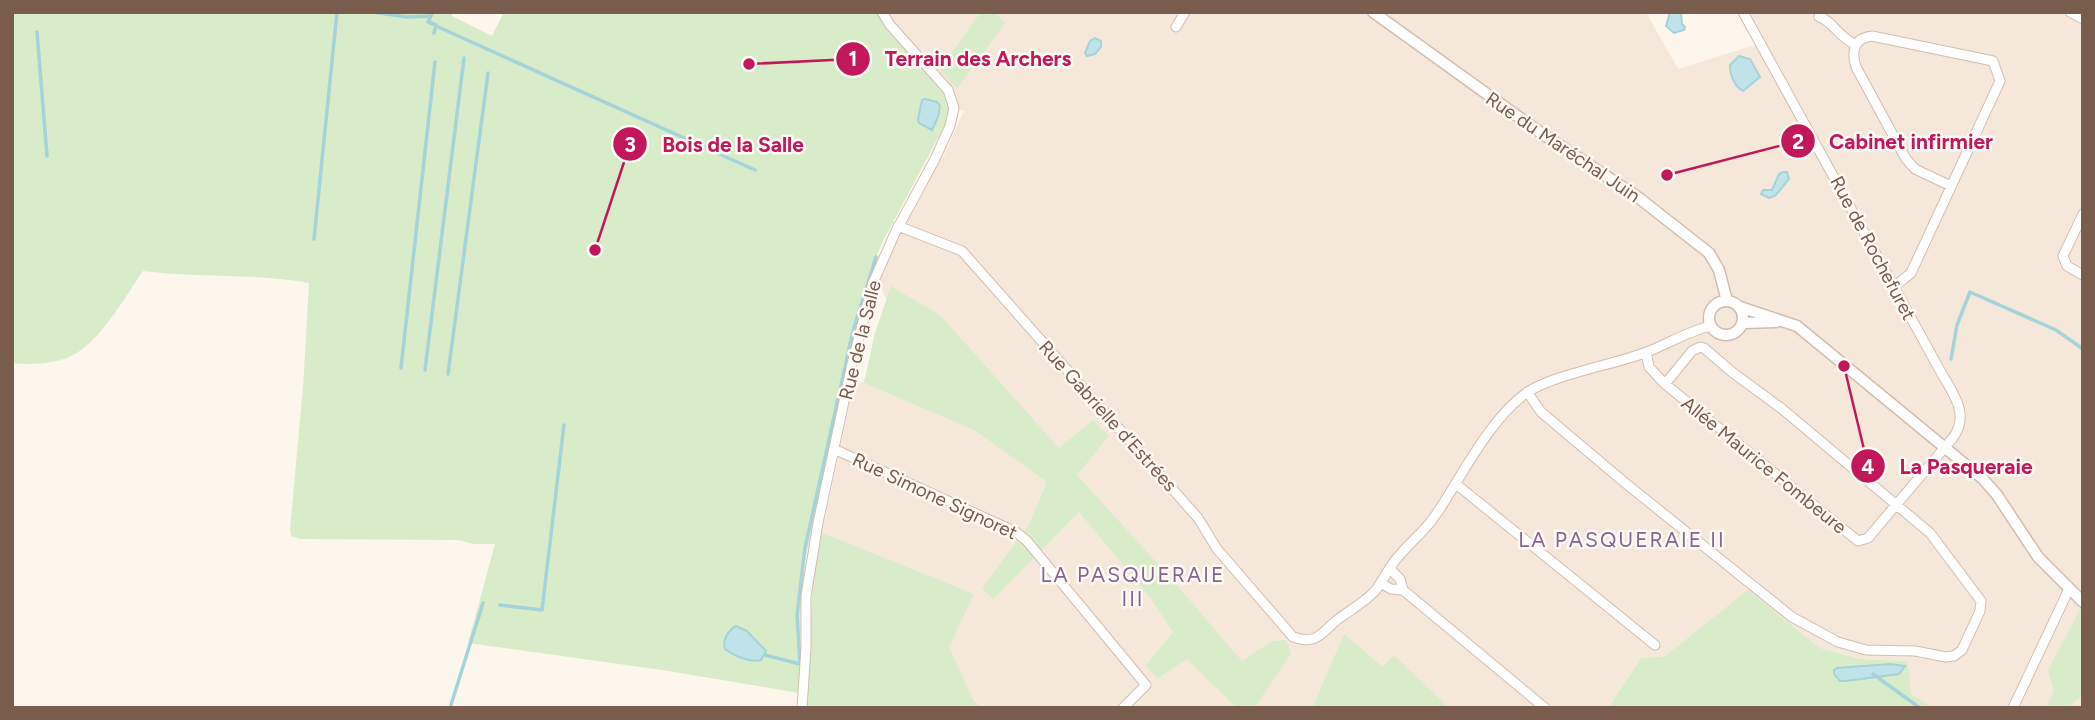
<svg xmlns="http://www.w3.org/2000/svg" width="2095" height="720" viewBox="0 0 2095 720" font-family="Figtree,sans-serif">
  <style>
    .residential { fill: #f5e8da }
    .green { fill: #d8ecc9 }
    .water { fill: #bfe3e8; stroke: #a5d3da; stroke-width: 2 }
    .lines { fill: none; stroke-linecap: round; stroke-linejoin: round }
    .stream { stroke: #a5d3da; stroke-width: 3.5 }
    .minor-casing { stroke: #d1beb0; stroke-width: 11 }
    .tertiary-casing { stroke: #d1beb0; stroke-width: 13 }
    .minor { stroke: #fff; stroke-width: 9 }
    .tertiary { stroke: #fff; stroke-width: 10 }
    .labels { text-anchor: middle; dominant-baseline: central; stroke-width: 5; stroke-linejoin: round; paint-order: stroke }
    .street-label { font-size: 19px; fill: #7a5c4d; stroke: #fffaf3 }
    .neighbourhood-label { font-size: 21px; letter-spacing: 2px; fill: #846695; stroke: #fffaf3 }
    .leader { fill: none; stroke: #c2185b; stroke-width: 2.5 }
    .callout-dot { fill: #c2185b; stroke: #fffaf3; stroke-width: 2.5 }
    .mark-label { font-size: 21px; text-anchor: middle; font-weight: bold; fill: #fff }
    .callout-label { font-size: 21px; text-anchor: middle; font-weight: bold; fill: #c2185b; stroke: #fffaf3; stroke-width: 5; stroke-linejoin: round; paint-order: stroke }
  </style>
  <rect width="100%" height="100%" fill="#fdf6ec"/>
  <path class="residential" d="M882,12H1646L1678,69L1755,45L1751,12H2070L2083,19V708H1934L1911,694L1908,661L1860,659L1820,648L1748,591L1665,656L1641,658L1608,708H1432L1344,635L1312,708H982L822,533L853,388L862,382L873,366L891,314L877,274L898,226L944,155L964,111L954,108Z"/>
  <path class="green" d="M12,12H453L452,16L492,36L504,12H882L948,90L954,108L882,243L871,270L853,331L806,556L801,595L799,693L662,670L468,643L495,544H473L459,540L300,539L291,536L290,529L303,388L309,283C255,273 198,278 143,271C124,298 99,345 67,358C50,364 30,365 12,363Z
    M981,12H995L1005,23L957,89L940,69Z
    M891,286L940,315L1059,448L1093,420L1109,436L1077,475L1169,576L1242,661L1272,641L1286,640L1291,654L1254,708H1237L1187,659L1157,679L1146,665L1173,632L1149,596L1079,512L993,599L982,588L1030,523L1047,482L974,430L864,383L875,333Z
    M822,533L974,594L949,647L973,699L982,708H807L813,577Z
    M1748,590L1820,648L1860,659L1908,661L1911,694L1934,708H1608L1641,658L1665,656Z
    M2082,606L2083,695L2071,705V708H2046L2054,691L2048,670Z
    M1344,634L1383,667L1394,655L1449,708H1312Z"/>
  <path class="water" d="M1670,12H1681L1682,24L1685,27L1684,30L1674,33L1666,26Z
    M1095,38L1101,41V47L1095,54L1087,56L1085,53L1090,41Z
    M1739,56L1750,59L1760,77L1743,91C1734,86 1730,75 1730,65Z
    M925,99L937,102L940,106L938,117L932,130L919,123L918,120L922,100Z
    M1783,172H1787L1789,179L1775,196L1769,198L1761,194L1763,190H1772L1779,174Z
    M736,626L747,631L766,651L761,660C751,663 734,656 725,649C722,641 728,630 736,626Z
    M1890,664L1905,666L1899,674L1846,681H1840L1834,674V670L1837,668Z"/>
  <g class="lines">
    <path class="stream" d="M373,12L407,17L431,16
      M433,12L428,22L436,25
      M37,32L47,156
      M434,33L436,26L755,170
      M314,239L337,12
      M1951,359L1957,325L1970,292L2056,330L2083,349
      M401,368L435,62
      M425,370L464,58
      M448,374L488,73
      M500,605L542,610L564,425
      M765,655L800,664L797,615L805,548L853,331L876,257
      M1873,674L1920,708
      M450,708L483,603"/>
    <g class="minor-casing">
      <path id="minor" d="M2070,12L2083,19
        M1819,17C1831,19 1838,37 1855,44
        M1176,27L1185,12
        M2083,214L2063,256L2067,266L2083,275
        M898,226L962,251L1198,518L1217,549L1293,637C1317,645 1320,634 1337,620C1350,610 1364,603 1375,591C1384,580 1389,566 1399,556C1410,542 1425,531 1435,516C1461,478 1488,421 1526,393C1555,374 1613,365 1647,352C1668,344 1688,331 1711,326
        M1894,287L1911,273L2000,81L1993,61L1872,36C1854,38 1851,51 1856,67L1906,159L1915,169L1951,186
        M1646,352L1649,367L1665,384L1858,541L1868,538L1952,439C1972,414 1951,391 1938,367L1743,12
        M1528,393L1541,412L1624,482L1792,617L1838,642L1866,650L1915,651L1946,657L1954,656L1962,650L1980,611L1981,601L1930,533L1781,408L1732,372L1704,348L1700,347L1692,351L1665,384
        M834,449L1016,532L1027,541L1146,685L1123,708
        M1456,484L1655,645
        M1390,569L1400,579L1403,590L1545,708
        M1381,583L1391,589L1403,590
        M802,708L806,647V596L818,523L852,364L873,283L895,233L935,159L950,126L954,108L948,90L890,25L882,12
        M2013,708L2069,589"/>
    </g>
    <g class="tertiary-casing">
      <path id="tertiary" d="M1373,12L1541,133L1639,198L1709,253L1719,270L1727,301
        M1709 318a17 17 0 1 1 34 0a17 17 0 1 1-34 0Z
        M1740,307L1797,326L1983,479L1997,495L2038,557L2083,602
        M1743,323L1776,322"/>
    </g>
    <use href="#minor" class="minor"/>
    <use href="#tertiary" class="tertiary"/>
  </g>
  <g class="labels">
    <g class="street-label">
      <text transform="translate(1563 147) rotate(34)">Rue du Maréchal Juin</text>
      <text transform="translate(1873 248) rotate(62)">Rue de Rochefuret</text>
      <text transform="translate(860 340) rotate(-76)">Rue de la Salle</text>
      <text transform="translate(1108 416) rotate(48)">Rue Gabrielle d’Estrées</text>
      <text transform="translate(1764 465) rotate(39)">Allée Maurice Fombeure</text>
      <text transform="translate(935 496) rotate(25)">Rue Simone Signoret</text>
    </g>
    <g class="neighbourhood-label">
      <text x="1622" y="539">LA PASQUERAIE II</text>
      <text x="1133" y="574">LA PASQUERAIE<tspan x="1133" dy="24">III</tspan></text>
    </g>
  </g>
  <path class="leader" d="M749 64L853 59M1667 175L1798 141M595 250L630 144M1844 366L1868 466"/>
  <g class="callout-dot">
    <circle cx="749" cy="64" r="7"/>
    <circle cx="1667" cy="175" r="7"/>
    <circle cx="595" cy="250" r="7"/>
    <circle cx="1844" cy="366" r="7"/>
    <circle cx="853" cy="59" r="18"/>
    <circle cx="1798" cy="141" r="18"/>
    <circle cx="630" cy="144" r="18"/>
    <circle cx="1868" cy="466" r="18"/>
  </g>
  <g class="mark-label">
    <text x="853" y="66">1</text>
    <text x="1798" y="149">2</text>
    <text x="630" y="152">3</text>
    <text x="1868" y="474">4</text>
  </g>
  <g class="callout-label">
    <text x="978" y="66">Terrain des Archers</text>
    <text x="1911" y="149">Cabinet infirmier</text>
    <text x="733" y="152">Bois de la Salle</text>
    <text x="1966" y="474">La Pasqueraie</text>
  </g>
  <rect width="2095" height="720" fill="none" stroke="#7a5c4d" stroke-width="28"/>
</svg>
